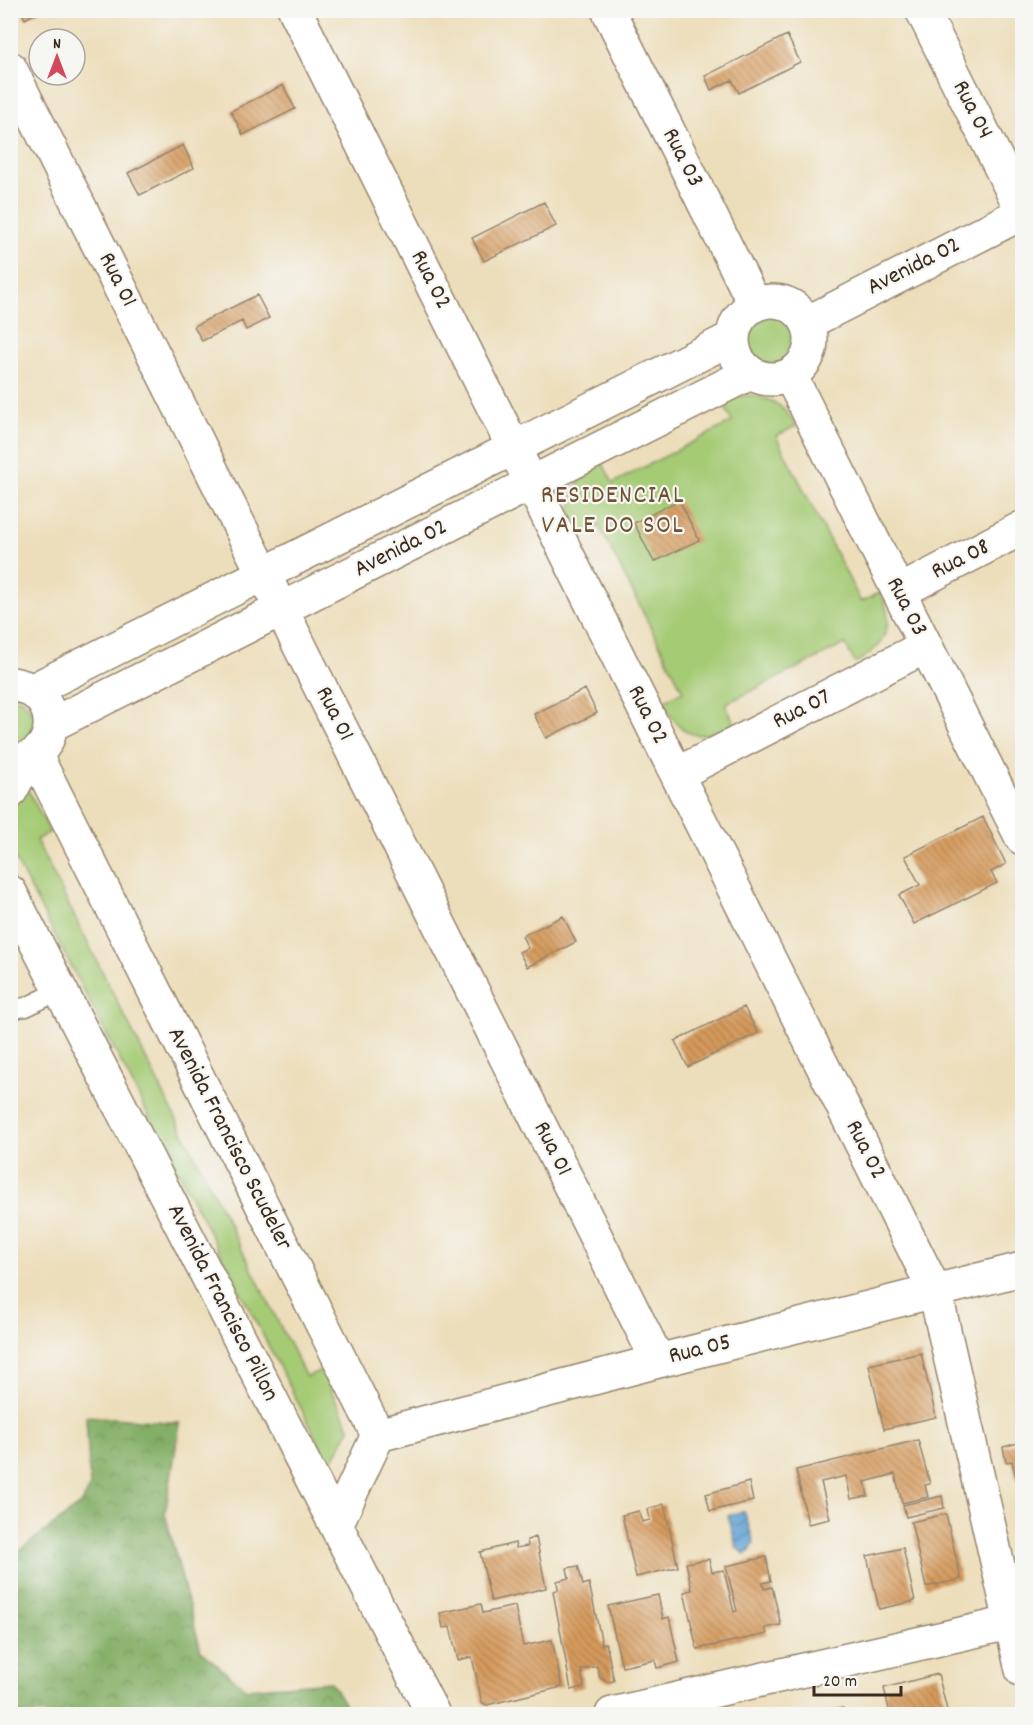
<svg xmlns="http://www.w3.org/2000/svg" width="1033" height="1725" viewBox="0 0 1033 1725" font-family="Dekko,sans-serif">
  <style>
    .green { fill: #a5cb75; stroke: #707a4a; stroke-width: 1.5 }
    .forest { fill: url(#forest-crowns); stroke: #606c42; stroke-width: 1.5 }
    .water { fill: url(#water-waves); stroke: #4e667a; stroke-width: 1.5 }
    .building { fill: url(#building-back-hatch) }
    .lines { fill: none; stroke-linecap: round; stroke-linejoin: round }
    .service-casing { stroke: #94846c; stroke-width: 21 }
    .minor-casing { stroke: #94846c; stroke-width: 36 }
    .secondary-casing { stroke: #94846c; stroke-width: 36 }
    .service { stroke: #fff; stroke-width: 18 }
    .minor { stroke: #fff; stroke-width: 33 }
    .secondary { stroke: #fff; stroke-width: 33 }
    .labels { text-anchor: middle; dominant-baseline: central; stroke-width: 4.5; stroke-linejoin: round; paint-order: stroke }
    .street-label { font-size: 24px; fill: #3b2a1e; stroke: #f6f6f2 }
    .neighbourhood-label { font-size: 26px; letter-spacing: 1.5px; fill: #715134; stroke: #f6f6f2 }
  </style>
  <defs>
    <pattern id="forest-crowns" width="20" height="18" patternUnits="userSpaceOnUse" patternTransform="scale(1.5)"><rect width="20" height="18" fill="#84af66"/><path d="M2 6a3 3 0 1 1 6 0M12 15a3 3 0 1 1 6 0" fill="none" stroke="#6d8f53"/></pattern>
    <pattern id="water-waves" width="16" height="10" patternUnits="userSpaceOnUse" patternTransform="scale(1.5)"><rect width="16" height="10" fill="#62a3d5"/><path d="M0 5q4-4 8 0t8 0" fill="none" stroke="#5285ac"/></pattern>
    <pattern id="building-back-hatch" width="6" height="6" patternUnits="userSpaceOnUse" patternTransform="scale(1.5)"><rect width="6" height="6" fill="#d59a5c"/><path d="M-1 5l2 2M0 0l6 6M5-1l2 2" fill="none" stroke="#ae7e4b"/></pattern>
  </defs>
  <rect width="100%" height="100%" fill="#f6f6f2"/>
  <filter id="ink" filterUnits="userSpaceOnUse"><feTurbulence type="fractalNoise" baseFrequency=".0167" numOctaves="2"/><feDisplacementMap in="SourceGraphic" scale="12" xChannelSelector="R" yChannelSelector="G"/><feConvolveMatrix kernelMatrix="1 2 1 2 8 2 1 2 1" color-interpolation-filters="sRGB"/></filter>
  <filter id="wash" filterUnits="userSpaceOnUse"><feTurbulence type="fractalNoise" baseFrequency=".008" numOctaves="4" result="noise"/><feDisplacementMap in="SourceGraphic" scale="24" xChannelSelector="R" yChannelSelector="G"/><feGaussianBlur stdDeviation="1.35" result="paint"/><feColorMatrix in="noise" values="0 0 0 0 0 0 0 0 0 0 0 0 0 0 0 0 0 1.4 0 .05"/><feComposite in="paint" operator="in"/></filter>
  <g filter="url(#wash)">
    <rect width="100%" height="100%" fill="#eddebb"/>
    <path class="green" d="M748 340a24 24 0 1 1 48 0a24 24 0 1 1-48 0Z
      M747,395C771,397 784,405 796,426L776,436L861,602L880,592C897,624 885,647 855,663L845,644L725,704L735,724C698,741 682,741 663,701L683,691L599,526L579,535C564,506 572,477 602,462L613,483L732,422L723,402Z
      M10,697L23,700L37,719L30,741L11,748Z
      M10,755L50,832L36,840L306,1377L321,1370L350,1429L330,1464L11,851Z"/>
    <path class="forest" d="M86,1416L180,1423L165,1514L201,1651L246,1689L331,1682L348,1710L342,1714H11V1557L82,1503L90,1487Z"/>
    <path class="water" d="M744,1511L754,1543L750,1551L745,1554L737,1548L728,1516Z"/>
    <g id="blocks">
      <path class="building" d="M21,10H42L25,19Z
        M787,35L800,62L739,93L732,80L711,90L705,76Z
        M283,85L295,109L243,135L231,111Z
        M183,145L194,168L140,195L128,173Z
        M544,202L556,226L484,261L472,238Z
        M257,295L269,318L246,330L242,321L202,341L194,326Z
        M679,500L699,540L654,562L634,523Z
        M585,689L597,713L546,738L534,714Z
        M983,817L1006,864L991,872L997,883L914,924L899,895L920,885L905,856Z
        M563,916L576,942L527,967L519,952L528,948L522,936Z
        M744,1007L758,1033L688,1067L675,1041Z
        M921,1353L936,1417L884,1429L869,1365Z
        M918,1440L930,1484L925,1485L928,1497L902,1503L895,1474L865,1482L868,1496L851,1499L846,1476L821,1482L830,1519L808,1524L796,1470Z
        M1022,1442V1501L1012,1461L1006,1462L1003,1447Z
        M749,1482L753,1501L710,1511L706,1494Z
        M942,1496L944,1508L906,1517L903,1505Z
        M664,1504L678,1567L636,1577L622,1515L639,1511L642,1522L650,1520L648,1509Z
        M1022,1513V1531L1018,1514Z
        M946,1514L961,1579L926,1587L911,1522Z
        M536,1537L546,1588L491,1601L480,1552L515,1543L516,1548L528,1546L527,1540Z
        M903,1548L915,1601L879,1609L867,1556Z
        M766,1557L771,1581L763,1583L764,1589L772,1587L781,1625L765,1628L767,1634L697,1649L684,1592L692,1590L686,1563L709,1559L712,1572L724,1570L734,1612L737,1611L726,1566Z
        M578,1566L583,1585L589,1583L602,1644L606,1643L614,1681L608,1682L600,1678L597,1666L581,1670L584,1687L571,1690L553,1591L558,1590L557,1581L569,1578L567,1568Z
        M658,1595L663,1619L669,1617L679,1662L657,1668L655,1660L622,1667L608,1606Z
        M481,1604L483,1613L515,1606L523,1646L552,1640L562,1687L487,1705L482,1703L472,1657L458,1660L450,1627L443,1628L440,1613Z
        M938,1674L948,1714H890L884,1688Z
        M843,1708L844,1714H821Z"/>
    </g>
  </g>
  <g filter="url(#ink)">
    <use href="#blocks" fill-opacity="0" stroke="#94846c" stroke-width="1.5"/>
    <g class="lines">
      <g class="service-casing">
        <path id="service" d="M10,1009L26,1007L61,990"/>
      </g>
      <g class="minor-casing">
        <path id="minor" d="M295,10L935,1291L1022,1670
          M608,10L755,305
          M922,10L1022,210
          M10,68L658,1361
          M733 340a39 39 0 1 1 78 0a39 39 0 1 1-78 0Z
          M807,323L1022,213
          M790,375L1022,838
          M899,592L1022,528
          M10,684C66,689 61,763 10,761
          M33,690L732,338
          M51,725L750,373
          M35,754L378,1435L336,1525
          M677,774L926,646
          M10,792L29,758
          M378,1435L658,1361L1022,1269
          M612,1714L1022,1620"/>
      </g>
      <g class="secondary-casing">
        <path id="secondary" d="M10,892L433,1714"/>
      </g>
      <use href="#service" class="service"/>
      <use href="#minor" class="minor"/>
      <use href="#secondary" class="secondary"/>
    </g>
  </g>
  <g class="labels">
    <g class="street-label">
      <text transform="translate(972 110) rotate(63)">Rua 04</text>
      <text transform="translate(682 158) rotate(63)">Rua 03</text>
      <text transform="translate(914 267) rotate(-27)">Avenida 02</text>
      <text transform="translate(117 280) rotate(63)">Rua 01</text>
      <text transform="translate(430 280) rotate(63)">Rua 02</text>
      <text transform="translate(401 549) rotate(-27)">Avenida 02</text>
      <text transform="translate(961 560) rotate(-27)">Rua 08</text>
      <text transform="translate(906 607) rotate(63)">Rua 03</text>
      <text transform="translate(802 710) rotate(-27)">Rua 07</text>
      <text transform="translate(334 714) rotate(63)">Rua 01</text>
      <text transform="translate(647 715) rotate(63)">Rua 02</text>
      <text transform="translate(229 1139) rotate(63)">Avenida Francisco Scudeler</text>
      <text transform="translate(552 1149) rotate(63)">Rua 01</text>
      <text transform="translate(865 1150) rotate(63)">Rua 02</text>
      <text transform="translate(222 1303) rotate(63)">Avenida Francisco Pillon</text>
      <text transform="translate(700 1350) rotate(-14)">Rua 05</text>
    </g>
    <g class="neighbourhood-label">
      <text x="613" y="496">RESIDENCIAL<tspan x="613" dy="30">VALE DO SOL</tspan></text>
    </g>
  </g>
  <rect width="1033" height="1725" fill="none" stroke="#f6f6f2" stroke-width="36"/>
  <g transform="translate(57 57)"><circle r="28" fill="#f6f6f2" stroke="#aba49d" stroke-width="1.5"/>
  <path d="M0-4.5L10 22L0 15L-10 22Z" fill="#d1495b"/>
  <text y="-9" font-size="16" font-weight="bold" text-anchor="middle" fill="#3b2a1e">N</text>
  </g>
  <path d="M814 1686v9h87v-9" fill="none" stroke="#3b2a1e" stroke-width="3"/>
  <text x="823" y="1686" font-size="18" fill="#3b2a1e" stroke="#f6f6f2" stroke-width="4.5" paint-order="stroke">20 m</text>
</svg>
